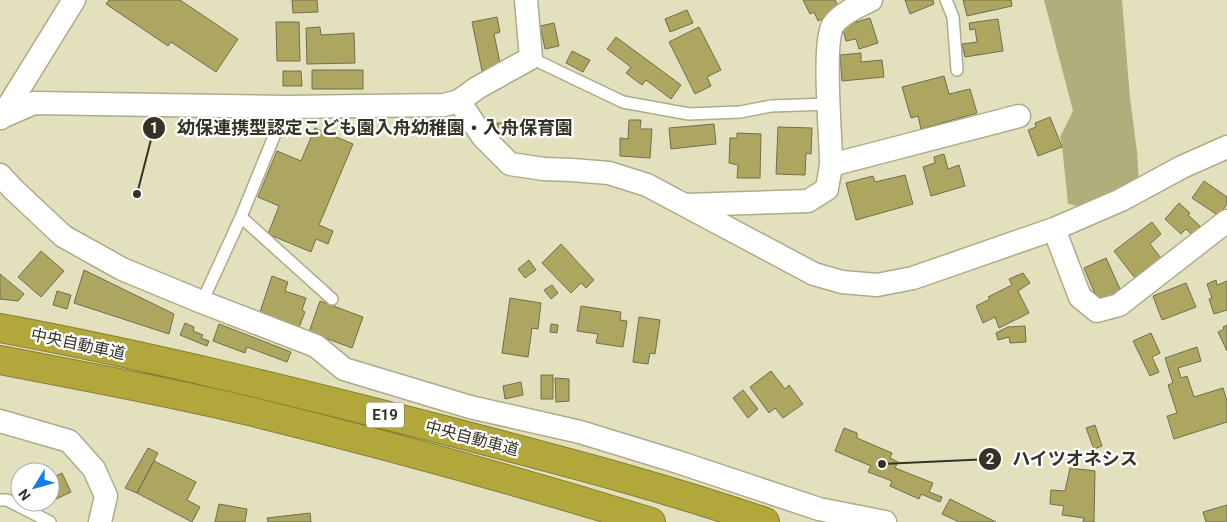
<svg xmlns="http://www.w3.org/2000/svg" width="1227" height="522" viewBox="0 0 1227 522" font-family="Roboto,'Noto Sans JP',sans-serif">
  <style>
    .green { fill: #b2ae7c }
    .building { fill: #aca661; stroke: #706e4d }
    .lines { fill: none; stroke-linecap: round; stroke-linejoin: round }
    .lane-casing { stroke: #adab89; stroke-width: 14 }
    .street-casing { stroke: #adab89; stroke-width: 25 }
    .highway-casing { stroke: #857e33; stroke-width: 30 }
    .lane { stroke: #fff; stroke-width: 11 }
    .street { stroke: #fff; stroke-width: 22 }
    .highway { stroke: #b1a73b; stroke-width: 28 }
    .labels { text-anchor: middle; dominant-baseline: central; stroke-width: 4.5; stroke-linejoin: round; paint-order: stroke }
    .shield { fill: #fff; stroke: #717066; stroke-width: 1 }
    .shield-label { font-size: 15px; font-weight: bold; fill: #343325 }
    .street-label { font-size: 16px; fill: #343325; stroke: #fff }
    .leader { fill: none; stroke: #343325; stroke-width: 2 }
    .callout-dot { fill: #343325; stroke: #fff; stroke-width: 2 }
    .mark-label { font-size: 15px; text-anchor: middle; font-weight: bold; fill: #fff }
    .callout-label { font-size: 18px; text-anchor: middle; font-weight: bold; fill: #343325; stroke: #fff; stroke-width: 4.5; stroke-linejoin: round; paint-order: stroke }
  </style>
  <rect width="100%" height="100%" fill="#e3e1bd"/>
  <path class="green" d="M1044,0H1122L1130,98L1137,151L1139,183L1082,207L1068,204L1062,146L1060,137L1073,111Z"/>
  <path class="building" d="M109,0H180L238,39L216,72L171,42L168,46L106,4Z
    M292,0H317L318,12L293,13Z
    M803,0H835L840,10L818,21L814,12L810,14Z
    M905,0H933L934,4L910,14Z
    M963,0H1011L1012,6L967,16Z
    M687,10L693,23L670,32L665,19Z
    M497,17L500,32L494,34L500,63L482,71L472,22Z
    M870,18L878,43L859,49L856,39L846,41L842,26Z
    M998,19L1003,51L965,57L962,44L977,42L975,29L970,30L969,23Z
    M276,22H299L300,61H277Z
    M554,23L559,46L545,49L540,26Z
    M320,27L321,35L354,33L355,63L307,64L306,28Z
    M699,27L721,70L707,77L711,86L695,94L669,42Z
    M616,37L681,85L671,99L646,80L642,85L626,73L631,67L607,49Z
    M572,51L590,60L583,72L566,63Z
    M861,53V62L882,60L884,77L842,81L840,55Z
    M312,70H363V89H312Z
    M283,71H301L302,86H283Z
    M944,76L949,94L970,89L977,113L921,129L918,116L911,118L902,87Z
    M1050,117L1062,147L1038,156L1028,130L1036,127L1035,123Z
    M629,120H641L640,129H652L650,158L620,156V138L628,139Z
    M497,123H513L514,135H498Z
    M714,124L716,144L671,149L669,128Z
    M778,127L812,128L811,154L806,153L805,175L776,174Z
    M315,128L353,144L319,225L333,231L328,244L316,239L311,252L268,234L279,206L258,197L277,151L301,161Z
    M737,133L761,134L760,178H737L738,165L729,163L730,138H737Z
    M944,154L948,169L959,165L965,186L931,196L923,167L935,163L934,157Z
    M905,175L913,204L856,220L846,183L873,176L875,182Z
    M1204,181L1227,197V204L1219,216L1192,198Z
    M1179,203L1190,213L1188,215L1200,226L1192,235L1186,229L1181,234L1165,219Z
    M1152,222L1161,234L1150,244L1164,262L1138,282L1114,251Z
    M561,244L594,280L586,288L581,283L571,293L542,263Z
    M41,251L64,271L41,297L18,277Z
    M1106,258L1121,291L1098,301L1084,268Z
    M529,260L536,270L525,278L518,269Z
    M84,270L174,314L169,334L74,303Z
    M1023,273L1030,283L1018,291L1029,313L999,328L995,317L983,323L976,306L990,299L988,297L1012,285L1009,279Z
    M0,274L24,294L18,301L0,299Z
    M272,276L288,282L285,291L306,298L302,310L305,312L298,330L259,315Z
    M1216,280L1217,285L1227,281V310L1214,314L1209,299L1212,298L1207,284Z
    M1186,283L1196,307L1162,320L1153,296Z
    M552,285L558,293L551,299L544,290Z
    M57,291L71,295L67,309L53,305Z
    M510,298L541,303L538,329L532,328L528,357L502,353Z
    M320,301L363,317L352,348L309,332Z
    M581,306L621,312L620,320L627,321L623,347L596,343L598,334L577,331Z
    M639,317L660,320L655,354L650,353L648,364L633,362Z
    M185,323L194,327L193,331L203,335L201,338L209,341L207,346L180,335Z
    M219,324L291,352L287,362L247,347L245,353L213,341Z
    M551,324L558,325L557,333L550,332Z
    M1227,325V351L1218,332L1224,329L1223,327Z
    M1025,326L1026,342L1010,343L1009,337L998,340L996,333L1008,327Z
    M1151,333L1160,353L1152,357L1159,372L1150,376L1133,341Z
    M1197,347L1201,361L1178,368L1181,378L1187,376L1194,397L1223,388L1227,401V422L1174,439L1167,416L1177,413L1168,385L1173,383L1165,358Z
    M771,371L785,389L789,385L803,404L783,418L775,408L769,413L750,387Z
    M541,375H553V399H541Z
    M555,378L569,379V401L556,402Z
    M521,382L523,395L505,399L503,386Z
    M743,390L758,409L748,418L733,398Z
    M1095,425L1102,446L1094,449L1086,428Z
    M844,428L857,433V438L892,453L890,458L898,462L895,468L933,483L929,492L942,497L940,502L921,494L919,499L890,486L892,481L868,472L871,466L835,451Z
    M148,448L158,453L137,493L125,488Z
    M154,461L196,482L187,500L200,507L192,522L137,493Z
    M1070,468L1095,471L1094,522H1083L1084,518L1062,515L1064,506L1050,504L1051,490L1065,491Z
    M62,473L71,492L50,502V479Z
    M950,499L996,522H959L942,514Z
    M29,502H49L33,510Z
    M219,504L247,509L245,522H215Z
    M1227,505V522H1206L1203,512Z
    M310,513L311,522H268L267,518Z"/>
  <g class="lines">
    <g class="lane-casing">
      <path id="lane" d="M946,0L953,17L957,70
        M531,58L623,102L689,114L740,112L771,106L829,104
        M241,217L332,299
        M202,302L241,217L286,107
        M0,500H7L50,522"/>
    </g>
    <g class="street-casing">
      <path id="street" d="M459,101L483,137L510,164L544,169L572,170L609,173L647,185L814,274L842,282L877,285L913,278L1054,229L1121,200L1182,167L1227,147
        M2,117L34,103L286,107L444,105L459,101L477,88L531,58L526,0
        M1,118L74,0
        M831,165L1019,116
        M0,175L13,189L63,236L122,269L202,302L316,346L344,369L470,407L580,432L678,462L819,509L885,522
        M685,205L808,201L827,189C828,180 831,171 831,162C831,136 822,44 833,25C841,13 859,6 871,0
        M1054,229L1080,297L1097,311L1119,305L1227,221
        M0,421L69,441L94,469L106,496L100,522"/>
    </g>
    <g class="highway-casing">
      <path id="highway" d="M0,328C151,356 300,393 448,431C554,459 661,486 765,522
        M0,360C83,376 166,391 249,411C384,444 518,481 651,522"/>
    </g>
    <use href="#lane" class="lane"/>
    <use href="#street" class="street"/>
    <use href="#highway" class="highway"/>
  </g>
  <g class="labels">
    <rect class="shield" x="366" y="402.5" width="38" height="25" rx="4"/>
    <g class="shield-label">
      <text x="385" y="415">E19</text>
    </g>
    <g class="street-label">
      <text transform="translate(78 344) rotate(12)">中央自動車道</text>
      <text transform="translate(472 438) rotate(15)">中央自動車道</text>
    </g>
  </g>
  <path class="leader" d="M137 194L154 128M882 464L990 459"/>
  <g class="callout-dot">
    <circle cx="137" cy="194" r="5"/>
    <circle cx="882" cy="464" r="5"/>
    <circle cx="154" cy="128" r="12"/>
    <circle cx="990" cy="459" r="12"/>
  </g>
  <g class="mark-label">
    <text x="154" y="133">1</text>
    <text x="990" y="464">2</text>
  </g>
  <g class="callout-label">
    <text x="375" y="134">幼保連携型認定こども園入舟幼稚園・入舟保育園</text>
    <text x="1075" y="465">ハイツオネシス</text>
  </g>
  <g transform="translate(35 487) rotate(233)"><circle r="24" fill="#ffffff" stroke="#aeada8"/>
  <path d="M0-4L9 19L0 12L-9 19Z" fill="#157de5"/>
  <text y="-8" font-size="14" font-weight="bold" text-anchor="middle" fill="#343325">N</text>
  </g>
</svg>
